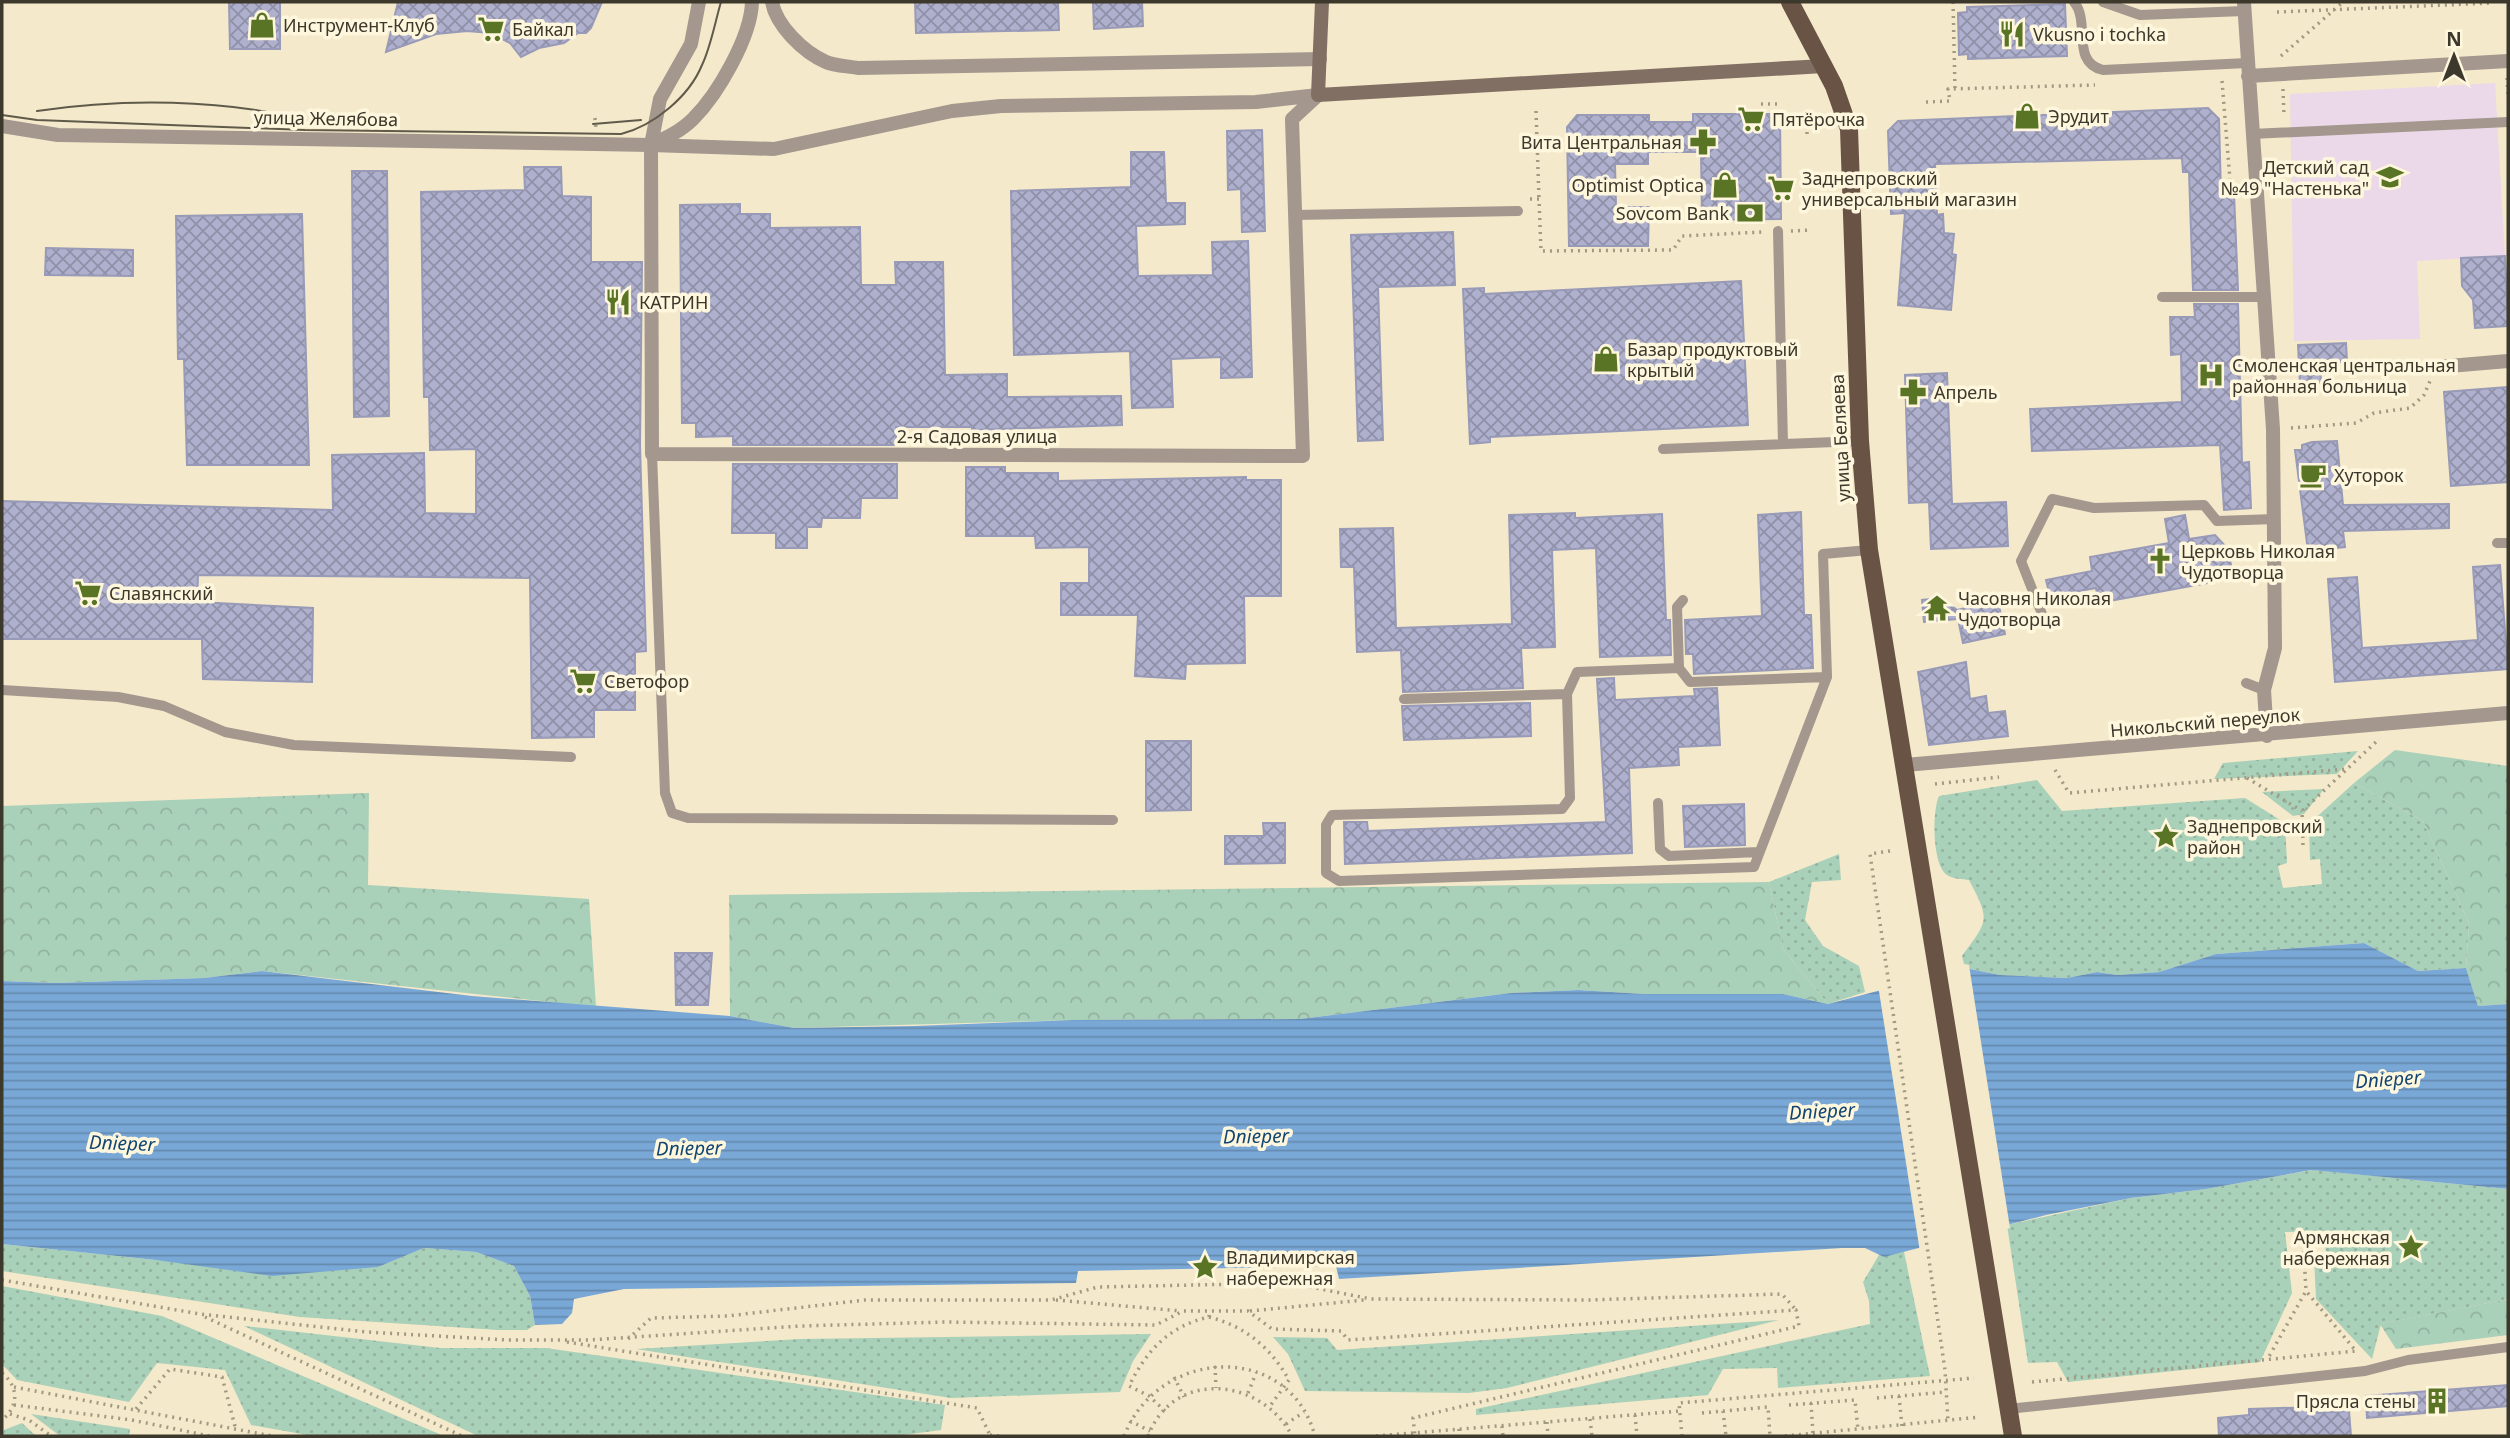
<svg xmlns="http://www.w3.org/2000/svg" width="2510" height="1438" viewBox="0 0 2510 1438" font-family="'Noto Sans',sans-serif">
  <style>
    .education { fill: #ebd9ea }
    .grass { fill: url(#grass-dots) }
    .forest { fill: url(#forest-crowns) }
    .water { fill: url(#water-rules) }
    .pier { fill: #f4e9ca }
    .building { fill: url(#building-cross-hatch); stroke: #989ab7; stroke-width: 2 }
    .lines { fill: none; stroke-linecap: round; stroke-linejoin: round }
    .path { stroke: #a19982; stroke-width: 3.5; stroke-dasharray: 2 5; stroke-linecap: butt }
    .service { stroke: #a3978e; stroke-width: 10 }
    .minor { stroke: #a3978e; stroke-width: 14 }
    .tertiary { stroke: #a3978e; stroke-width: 14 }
    .secondary { stroke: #816f63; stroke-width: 14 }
    .primary { stroke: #685345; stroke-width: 18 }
    .tram { stroke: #605a4b; stroke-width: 2 }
    .labels { text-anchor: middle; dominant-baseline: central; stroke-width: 7; stroke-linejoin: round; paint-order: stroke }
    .poi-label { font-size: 18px; fill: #3c382c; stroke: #fff7dd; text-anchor: start }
    .street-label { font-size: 18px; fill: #3c382c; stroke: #fff7dd }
    .water-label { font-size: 19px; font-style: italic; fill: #124672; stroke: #fff7dd }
  </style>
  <defs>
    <pattern id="grass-dots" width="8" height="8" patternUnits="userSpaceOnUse" patternTransform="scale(1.75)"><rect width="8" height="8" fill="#a9d0b9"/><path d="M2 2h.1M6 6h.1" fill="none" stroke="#92b39f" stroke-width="1.8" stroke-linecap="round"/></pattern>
    <pattern id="forest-crowns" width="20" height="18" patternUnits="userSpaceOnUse" patternTransform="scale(1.75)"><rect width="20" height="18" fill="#a9d0b9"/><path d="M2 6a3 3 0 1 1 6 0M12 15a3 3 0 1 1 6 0" fill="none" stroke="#92b39f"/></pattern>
    <pattern id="water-rules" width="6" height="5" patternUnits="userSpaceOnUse" patternTransform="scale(1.75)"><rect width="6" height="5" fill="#79a8d7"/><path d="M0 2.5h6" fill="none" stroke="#648aaf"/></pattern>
    <pattern id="building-cross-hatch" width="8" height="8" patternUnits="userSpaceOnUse" patternTransform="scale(1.75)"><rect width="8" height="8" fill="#aeb0ce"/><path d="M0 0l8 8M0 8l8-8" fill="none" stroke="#8f90a7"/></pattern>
  </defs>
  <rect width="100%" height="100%" fill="#f4e9ca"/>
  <path class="education" d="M2495,83L2505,256L2417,261L2420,339L2294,341L2290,94Z"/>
  <path class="grass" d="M2358,751L2337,774L2214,779L2223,763Z
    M2037,780L2062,811L2245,798L2285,823L2287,863L2278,866L2283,888L2322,884L2320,859L2310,860L2309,824L2354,783L2423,821L2469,923L2466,968L2418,971L2364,943L2216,954L2159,972L2117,975L2097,972L2067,978L2000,975L1965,968L1962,956C1989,920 1990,920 1969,880C1963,879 1952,879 1947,875C1932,865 1932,811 1939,796Z
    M2324,789L2304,814L2293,816L2262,792Z
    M1839,854L1841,880L1812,882L1805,920L1823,946L1859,966L1865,992L1828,1004L1783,949L1769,882Z
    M2312,1170L2508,1189V1299L2381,1324L2372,1359L2316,1299L2314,1256L2326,1253L2324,1231L2285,1232L2292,1293L2260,1362L2068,1382L2057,1362L2028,1363L2007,1225L2131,1198L2206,1189Z
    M2,1244L156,1260L378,1267L424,1248L476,1252L514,1266L530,1296L535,1325L527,1330H498L300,1317L2,1271Z
    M1904,1252L1930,1376L1778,1388L1777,1368L1723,1369L1708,1395L1476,1415V1409L1870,1324L1869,1301L1863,1282L1879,1255Z
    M2,1286L162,1316L444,1436H313L251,1425L225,1370L157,1363L129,1402L17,1380L2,1364Z
    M1779,1320L1507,1388L1469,1393L1305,1391L1288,1354L1273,1337L1327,1338L1337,1350Z
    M244,1326L440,1348H546L945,1405L941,1430L896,1436H478Z
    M1151,1334L1133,1361L1120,1392L951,1398L636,1349L800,1339Z
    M31,1414L130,1429L129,1436H60Z
    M22,1423L36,1436H3L4,1430Z"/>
  <path class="forest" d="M2395,750L2508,766V1004L2478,1006L2466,968L2469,923L2423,821L2354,783Z
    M369,793L368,885L589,899L596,1007L262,971L204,978L56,983L2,981V806Z
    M1769,882L1783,949L1828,1004L1783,994H1644L1578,990L1511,993L1300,1019L1073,1020L794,1028L730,1016L729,895Z
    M2508,1299V1335L2396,1349L2380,1324Z"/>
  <path class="water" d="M2364,943L2418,971L2466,968L2478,1006L2508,1004V1189L2311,1170L2206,1189L2131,1198L2046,1215L1884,1257L1865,1248H1842L1339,1279L1336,1266L1078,1271L1076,1283L624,1289L574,1299L572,1313L562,1324L535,1325L530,1296L514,1266L476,1252L424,1248L378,1267L272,1276L156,1260L2,1244V981L56,983L204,978L262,971L472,996L730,1016L794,1028L915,1026L1073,1020L1300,1019L1511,993L1578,990L1644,994H1783L1828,1004L1965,968L2000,975L2067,978L2097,972L2117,975L2159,972L2216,954Z"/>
  <path class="pier" d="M1965,964L1969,965L2010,1228L1920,1252L1878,985Z"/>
  <path class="building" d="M229,2H280V49H230Z
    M398,2H602L591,28L586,33H578L564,43L539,48L521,57L510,43L491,33L467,31L436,34L386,52Z
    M915,2H1058L1059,30L916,33Z
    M1093,2H1142L1143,26L1094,29Z
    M2065,4L2067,56L1968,59V54L1959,55L1958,13L1967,12V7Z
    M2208,108L2219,119L2221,195L2234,194L2238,290H2193L2189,172H2183L2182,158L1935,164L1937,215L1943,214L1944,233L1954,234L1952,254L1956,255L1951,310L1898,305L1905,213L1891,214L1888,131L1898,121Z
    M1693,114H1780L1781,219L1702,220L1701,152H1648V164H1615L1616,207H1649L1648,246H1569L1567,127L1577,115H1649V122H1693Z
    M1262,130L1265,231L1242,232L1241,189L1228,190L1227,131Z
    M1131,152H1164L1166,203H1185V224L1136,226L1138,276L1213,275L1212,242L1248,241L1252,377L1221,378V357L1171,359L1173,407L1132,408L1130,351L1014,355L1011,191L1131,187Z
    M524,167H561L562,196L591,197V262H642L640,445L646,651L635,652V710H594V737L532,738L530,578L198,575L197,602L313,608L312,682L203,679L202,639H2V501L333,510L332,455L424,453L425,513L476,514V449L430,450L429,397H424L421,192L525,190Z
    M352,171H387L389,416L354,417Z
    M740,204V214H770V228L860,227L861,285H896L895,262H943L945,375L1007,374V397L1121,396L1122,425L972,430V427H896V445H733V436L696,437V423H682L680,205Z
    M302,214L309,465H187L184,359H178L176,216Z
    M1453,232L1455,285L1378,287L1383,440L1358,441L1351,235Z
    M46,248L133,250V276L45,275Z
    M2505,256L2508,326L2475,328L2473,300L2462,286L2461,258Z
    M1741,281L1748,425L1490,437V442L1470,444L1463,289L1484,288V294Z
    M2194,304H2238L2242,463L2249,462L2251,508L2224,510L2220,445L2032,451L2030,409L2182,402L2181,354L2171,355L2170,317H2195Z
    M2346,343L2347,362L2320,363L2321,383L2300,384L2298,345Z
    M1947,373L1952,504L2006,502L2008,546L1931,549L1929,502L1909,503L1905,375Z
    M2507,387L2508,482L2451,486L2444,392Z
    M2337,441L2343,505L2449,504V528L2343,531L2345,547L2308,551L2295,450H2302V445L2312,442Z
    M733,464H897V498H861L860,518H822L821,527H807V548H776V533H732Z
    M966,467H1005V473H1058V481L1246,477V480H1281V596H1244L1245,663L1186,664L1185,679L1135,676L1138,615H1061V583H1089V547L1036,548L1035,536H966Z
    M1801,512L1804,615H1811L1813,668L1694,674L1693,654H1686L1685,620L1762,616L1758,515Z
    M1575,513V518L1662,514L1666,620H1670L1671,655L1600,657L1596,548L1552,550L1555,647L1521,648L1523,688L1403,692L1401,650L1357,652L1354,567H1341L1340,529L1393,528L1396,628L1512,624L1509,515Z
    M2185,515L2189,539L2215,535L2228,549L2231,565L2222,577L2208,579V583L2098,603L2096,588L2050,596L2046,580L2092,571L2090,557L2169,543L2165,519Z
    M2500,565L2508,669L2335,682L2328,579L2357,577L2362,648L2478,640L2473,567Z
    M1942,598L1957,610L1998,601L2005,634L1963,643L1958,619L1924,622L1922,600Z
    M1966,662L1970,699L1986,696L1988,713L2005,711L2008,736L1929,745L1918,672Z
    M1614,678L1615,700L1695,696L1694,689L1717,688L1720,745L1678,747L1679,765L1629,768L1632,853L1345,864L1344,822H1367L1368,831L1606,822L1597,679Z
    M1530,703L1531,736L1404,740L1402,706Z
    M1146,741H1191V810L1146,811Z
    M1744,804L1745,845L1685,847L1683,806Z
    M1263,823H1285V863L1225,864V836H1264Z
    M675,953H712L708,1005H676Z
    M2508,1385V1406L2367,1418L2366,1396Z
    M2317,1407V1413L2349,1411L2351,1436H2219L2218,1418L2249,1415V1409Z"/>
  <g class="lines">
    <path class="path" d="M1953,2L1955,89
      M2277,12L2493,3
      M2281,56L2343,2
      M2507,78L2508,94
      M2222,81L2230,180
      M2283,89L2284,116
      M1926,102L1950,101L1948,89L2095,85
      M1761,104H1782
      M1536,111L1539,199
      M1807,111V138
      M595,118L596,129
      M1530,199H1539L1541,251L1673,250L1682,236L1762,232
      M1791,231L1810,230
      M2291,428L2356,423L2374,413L2410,408L2424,395L2430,381
      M2055,770L2069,793L2347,769
      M2247,778L2302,811
      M1935,784L1999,777
      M2303,845L2302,811L2376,742
      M1890,851L1870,854L1945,1370L1948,1422
      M2303,1237L2306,1291
      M2,1280L200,1314L367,1332L507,1340H589L800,1326L944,1322L1156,1325L1183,1311H1248L1272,1329L1341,1331L1348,1340L1796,1310L1799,1326L1413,1418L1415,1436
      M1056,1300L1181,1311
      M1250,1311L1364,1300
      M205,1317L462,1436
      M1209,1317C1245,1326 1271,1348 1289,1380L1270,1406
      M628,1339L651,1318L727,1316L865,1300H1051L1098,1287L1290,1283L1371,1299L1588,1300L1782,1294L1796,1310
      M567,1342L977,1408L990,1435
      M1215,1366L1216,1388
      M2,1373C19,1387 19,1406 2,1420
      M1174,1377L1184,1397
      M2032,1382L2356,1351L2306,1291L2267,1360
      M14,1387L272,1436
      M1248,1393L1256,1373
      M1899,1396L1902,1426
      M1877,1398L1946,1392
      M1811,1403L1813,1434
      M14,1405L132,1420L209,1436
      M1789,1405L1855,1400L1858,1430
      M136,1409L170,1369L222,1377L236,1430
      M1165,1411L1149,1396L1129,1386C1147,1350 1169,1326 1209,1317L1210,1311
      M1723,1411L1726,1436
      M1702,1413L1768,1407L1770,1436
      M10,1414L29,1420L51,1436
      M1635,1415L1637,1436
      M1590,1419L1592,1436
      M1130,1421L1150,1431
      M1547,1422L1548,1436
      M1286,1424L1304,1412
      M1502,1426L1503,1436
      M1459,1429V1436
      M990,1435L1000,1436
      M1124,1436C1159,1347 1289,1341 1315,1436
      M1148,1436C1174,1368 1262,1378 1292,1436
      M1376,1436L1680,1411
      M1682,1436L1679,1403L1974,1378
      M1785,1436L1980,1417"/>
    <path class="service" d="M2074,2C2091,22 2070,62 2103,70L2247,63
      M2103,2L2140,15L2244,11
      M2252,134L2508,122
      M1295,215L1518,211
      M1778,231L1783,444
      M2162,297H2264
      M1663,449L1860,441
      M652,454L665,793L672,813L688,818L1113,820
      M2497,543H2508
      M1683,600L1677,607L1679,668L1690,682L1827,677
      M2042,614L2021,561L2052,499L2094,508L2204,505L2217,521L2275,519
      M1679,668L1577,672L1567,694L1570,798L1562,809L1332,815L1326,825V873L1339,881L1754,867L1827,677L1823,554L1869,550
      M2246,683L2264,690
      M2,690L118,697L164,706L225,732L294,745L571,757
      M1404,699L1567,694
      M1658,803L1660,849L1669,856L1758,852
      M2008,1409L2365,1371L2408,1360L2508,1347"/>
    <path class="minor" d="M772,2C776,25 803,52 826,62C835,66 848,66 858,68L1320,59
      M2244,2L2273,429L2275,648L2264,690L2267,736
      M2248,76L2508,61
      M1318,95L1292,119L1303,456L652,454L651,145L774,149L952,111L1001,106L1256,102Z
      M2437,367L2508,361
      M1905,765L2508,713"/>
    <path class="tertiary" d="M2,126L58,135L651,145C666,138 681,131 693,119C718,94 751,37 752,2
      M651,145L660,99L691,44L699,2"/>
    <path class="secondary" d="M1322,2L1318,95L1824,66"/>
    <path class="primary" d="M1790,2L1834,86L1849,129L1860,441L1869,550L2013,1436"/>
    <path class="tram" d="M37,111C123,98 222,99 306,120
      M2,115L37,120L305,130L621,134C653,126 689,97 702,65C711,46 715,22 721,2
      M593,124L641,120"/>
  </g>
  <defs>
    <g id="shop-bare" transform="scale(2.1)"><path d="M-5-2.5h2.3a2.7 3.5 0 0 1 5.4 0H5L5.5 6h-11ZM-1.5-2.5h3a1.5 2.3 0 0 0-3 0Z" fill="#5a7426" stroke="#fff7dd" stroke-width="2.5" paint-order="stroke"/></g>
    <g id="supermarket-bare" transform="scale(2.1)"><path d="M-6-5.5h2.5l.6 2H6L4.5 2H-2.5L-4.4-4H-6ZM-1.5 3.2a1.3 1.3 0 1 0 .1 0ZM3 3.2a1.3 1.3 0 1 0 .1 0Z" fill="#5a7426" stroke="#fff7dd" stroke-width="2.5" paint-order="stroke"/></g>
    <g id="restaurant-bare" transform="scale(2.1)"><path d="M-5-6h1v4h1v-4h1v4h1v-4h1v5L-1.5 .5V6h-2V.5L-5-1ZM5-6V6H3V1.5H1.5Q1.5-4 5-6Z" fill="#5a7426" stroke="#fff7dd" stroke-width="2.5" paint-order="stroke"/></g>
    <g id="pharmacy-bare" transform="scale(2.1)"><path d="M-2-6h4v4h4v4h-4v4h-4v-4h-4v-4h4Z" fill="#5a7426" stroke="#fff7dd" stroke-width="2.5" paint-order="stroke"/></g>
    <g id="school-bare" transform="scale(2.1)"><path d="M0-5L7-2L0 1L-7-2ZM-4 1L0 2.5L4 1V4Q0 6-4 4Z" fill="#5a7426" stroke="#fff7dd" stroke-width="2.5" paint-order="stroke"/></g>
    <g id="bank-bare" transform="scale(2.1)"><path d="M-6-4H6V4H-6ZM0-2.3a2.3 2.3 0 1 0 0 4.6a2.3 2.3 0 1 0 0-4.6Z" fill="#5a7426" stroke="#fff7dd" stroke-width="2.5" paint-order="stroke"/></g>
    <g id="hospital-bare" transform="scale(2.1)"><path d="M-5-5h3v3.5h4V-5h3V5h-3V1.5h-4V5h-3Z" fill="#5a7426" stroke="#fff7dd" stroke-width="2.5" paint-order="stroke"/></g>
    <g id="cafe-bare" transform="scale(2.1)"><path d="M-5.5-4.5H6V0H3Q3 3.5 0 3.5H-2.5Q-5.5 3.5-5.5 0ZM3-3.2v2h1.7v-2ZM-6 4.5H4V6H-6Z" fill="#5a7426" stroke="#fff7dd" stroke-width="2.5" paint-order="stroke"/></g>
    <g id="church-bare" transform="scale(2.1)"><path d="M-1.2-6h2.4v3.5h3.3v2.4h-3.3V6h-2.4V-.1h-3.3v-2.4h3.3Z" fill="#5a7426" stroke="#fff7dd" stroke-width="2.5" paint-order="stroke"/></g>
    <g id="temple-bare" transform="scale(2.1)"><path d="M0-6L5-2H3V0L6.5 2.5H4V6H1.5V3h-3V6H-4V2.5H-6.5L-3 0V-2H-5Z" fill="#5a7426" stroke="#fff7dd" stroke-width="2.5" paint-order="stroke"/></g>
    <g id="sight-bare" transform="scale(2.1)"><path d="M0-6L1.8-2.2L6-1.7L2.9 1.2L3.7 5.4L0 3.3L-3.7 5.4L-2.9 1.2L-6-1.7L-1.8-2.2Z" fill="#5a7426" stroke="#fff7dd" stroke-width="2.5" paint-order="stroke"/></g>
    <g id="building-bare" transform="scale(2.1)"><path d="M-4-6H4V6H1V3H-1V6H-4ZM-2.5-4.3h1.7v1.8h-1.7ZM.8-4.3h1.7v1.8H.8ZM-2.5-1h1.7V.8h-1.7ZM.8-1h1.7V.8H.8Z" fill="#5a7426" stroke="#fff7dd" stroke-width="2.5" paint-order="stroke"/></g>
  </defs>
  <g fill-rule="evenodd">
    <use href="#shop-bare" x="262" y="25"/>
    <use href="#supermarket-bare" x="491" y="29"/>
    <use href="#restaurant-bare" x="2012" y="34"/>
    <use href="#shop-bare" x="2027" y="116"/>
    <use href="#supermarket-bare" x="1751" y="119"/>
    <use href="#pharmacy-bare" x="1703" y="142"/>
    <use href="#school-bare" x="2390" y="177"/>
    <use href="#shop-bare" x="1725" y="185"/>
    <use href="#supermarket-bare" x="1781" y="188"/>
    <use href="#bank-bare" x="1750" y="213"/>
    <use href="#restaurant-bare" x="618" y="302"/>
    <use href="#shop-bare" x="1606" y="359"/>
    <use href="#hospital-bare" x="2211" y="375"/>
    <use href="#pharmacy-bare" x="1913" y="392"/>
    <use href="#cafe-bare" x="2313" y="475"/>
    <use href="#church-bare" x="2160" y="561"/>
    <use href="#supermarket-bare" x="88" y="593"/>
    <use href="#temple-bare" x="1937" y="608"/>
    <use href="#supermarket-bare" x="583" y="681"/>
    <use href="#sight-bare" x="2166" y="836"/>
    <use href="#sight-bare" x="2411" y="1247"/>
    <use href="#sight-bare" x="1205" y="1267"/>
    <use href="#building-bare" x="2437" y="1401"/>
  </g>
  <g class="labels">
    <g class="poi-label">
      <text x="283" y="25">Инструмент-Клуб</text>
      <text x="512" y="29">Байкал</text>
      <text x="2033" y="34">Vkusno i tochka</text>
      <text x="2048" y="116">Эрудит</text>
      <text x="1772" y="119">Пятёрочка</text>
      <text x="1682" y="142" text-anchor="end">Вита Центральная</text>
      <text x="2369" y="167" text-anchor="end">Детский сад<tspan x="2369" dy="21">№49 "Настенька"</tspan></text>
      <text x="1802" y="178">Заднепровский<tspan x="1802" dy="21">универсальный магазин</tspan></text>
      <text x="1704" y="185" text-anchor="end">Optimist Optica</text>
      <text x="1729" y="213" text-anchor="end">Sovcom Bank</text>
      <text x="639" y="302">КАТРИН</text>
      <text x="1627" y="349">Базар продуктовый<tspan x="1627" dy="21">крытый</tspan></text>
      <text x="2232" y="365">Смоленская центральная<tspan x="2232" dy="21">районная больница</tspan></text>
      <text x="1934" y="392">Апрель</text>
      <text x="2334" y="475">Хуторок</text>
      <text x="2181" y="551">Церковь Николая<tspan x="2181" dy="21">Чудотворца</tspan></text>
      <text x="109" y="593">Славянский</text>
      <text x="1958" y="598">Часовня Николая<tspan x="1958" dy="21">Чудотворца</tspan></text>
      <text x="604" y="681">Светофор</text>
      <text x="2187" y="826">Заднепровский<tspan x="2187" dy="21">район</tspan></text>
      <text x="2390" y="1237" text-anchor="end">Армянская<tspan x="2390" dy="21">набережная</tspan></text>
      <text x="1226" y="1257">Владимирская<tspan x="1226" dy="21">набережная</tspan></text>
      <text x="2416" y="1401" text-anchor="end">Прясла стены</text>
    </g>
    <g class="street-label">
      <text transform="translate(326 118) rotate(1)">улица Желябова</text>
      <text x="977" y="436">2-я Садовая улица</text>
      <text transform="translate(1840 438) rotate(-93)">улица Беляева</text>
      <text transform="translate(2205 722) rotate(-5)">Никольский переулок</text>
    </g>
    <g class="water-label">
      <text transform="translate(2388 1079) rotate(-4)">Dnieper</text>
      <text transform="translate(1822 1111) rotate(-3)">Dnieper</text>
      <text transform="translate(1256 1136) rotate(-1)">Dnieper</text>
      <text transform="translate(122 1143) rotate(2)">Dnieper</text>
      <text transform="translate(689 1148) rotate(-1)">Dnieper</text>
    </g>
  </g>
  <rect width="2510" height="1438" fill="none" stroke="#3c382c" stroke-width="7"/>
  <g transform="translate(2454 56)" stroke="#fff7dd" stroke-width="5" paint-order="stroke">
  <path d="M0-5L12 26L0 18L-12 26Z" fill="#3c382c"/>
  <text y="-10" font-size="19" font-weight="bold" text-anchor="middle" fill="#3c382c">N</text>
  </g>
</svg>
